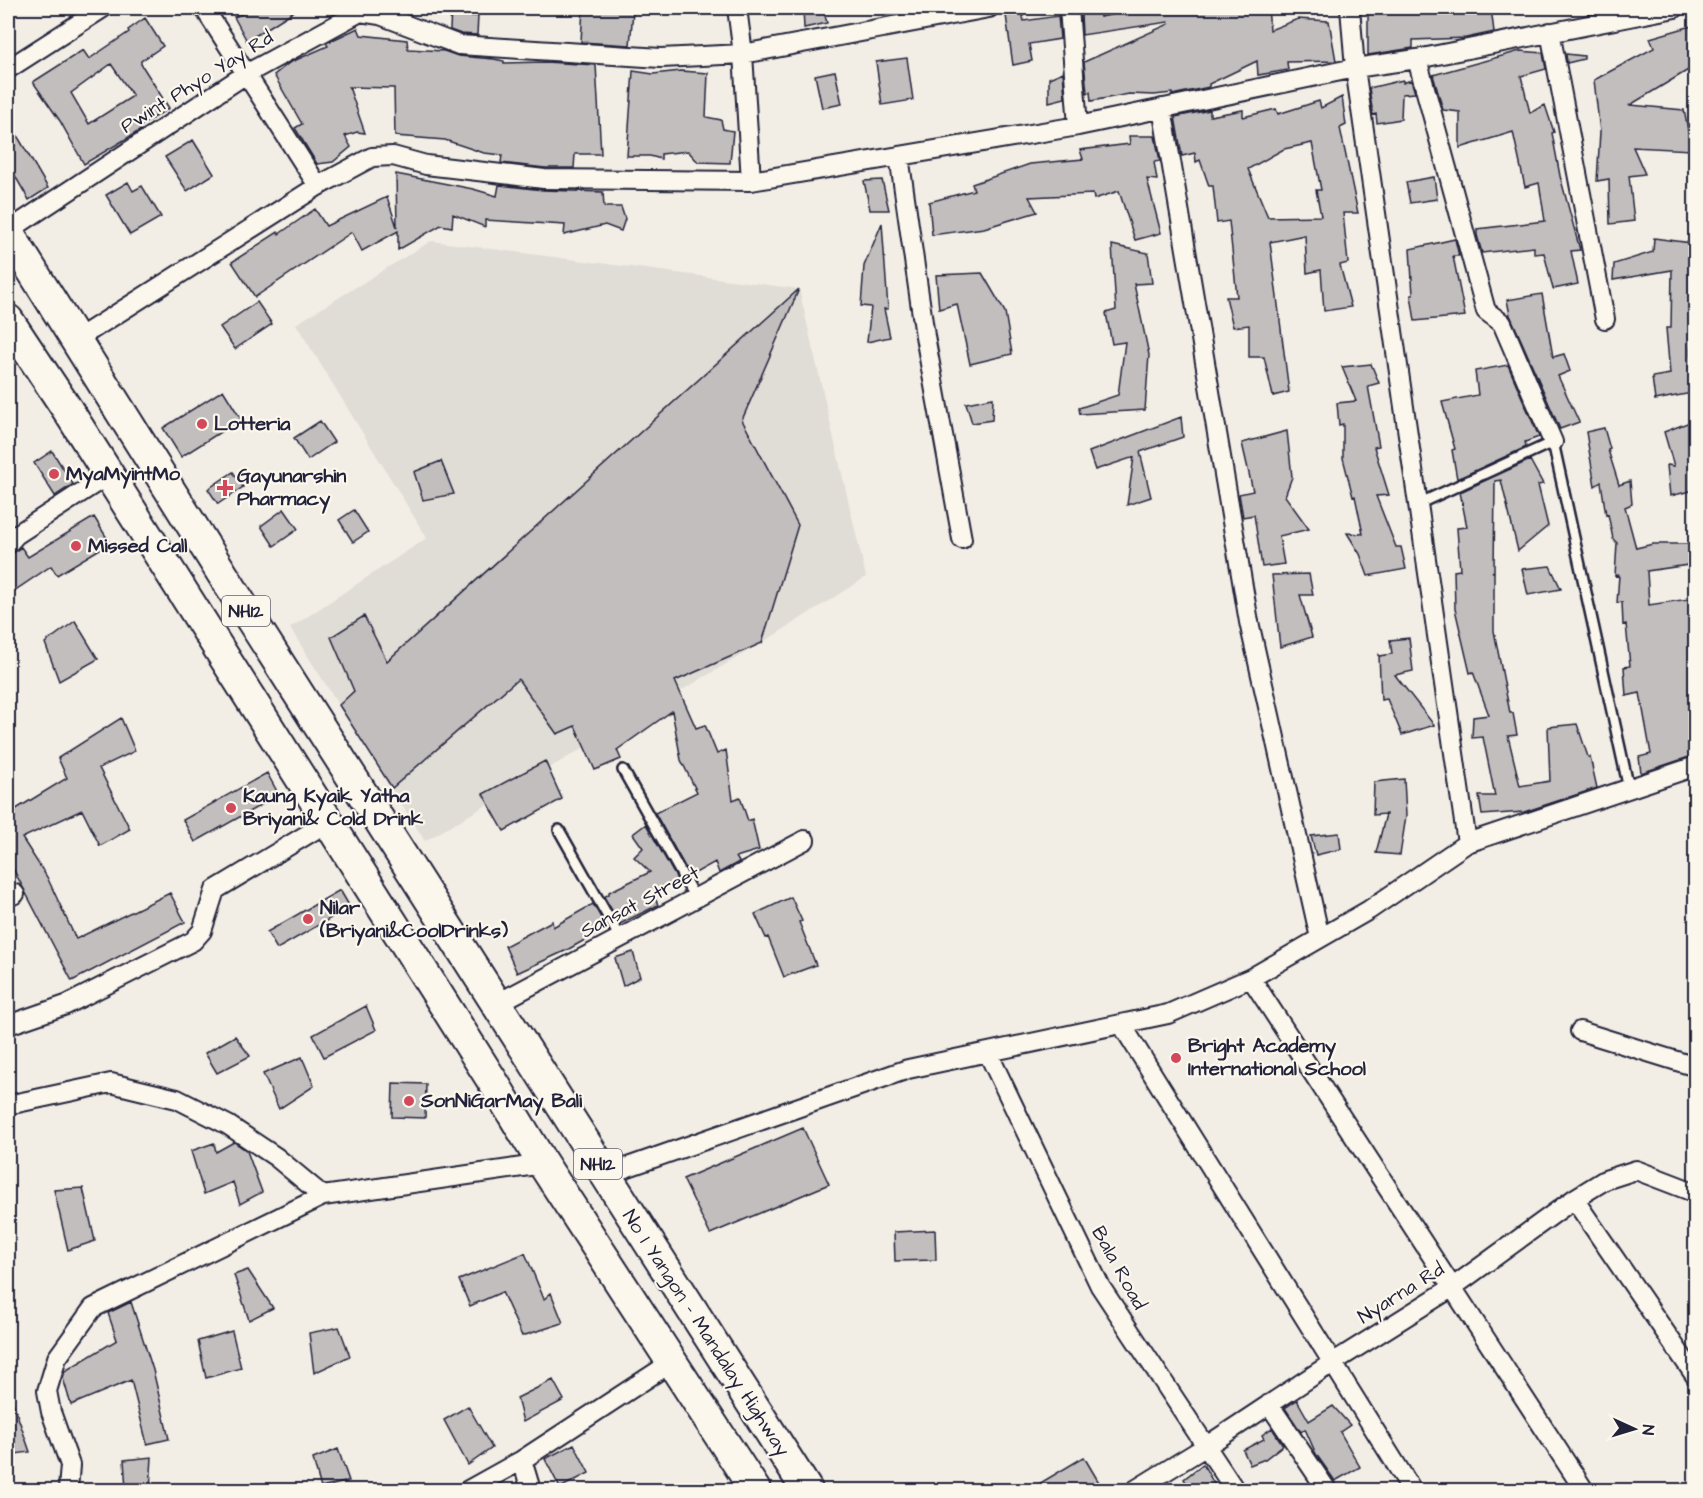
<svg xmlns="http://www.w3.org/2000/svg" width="1703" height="1498" viewBox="0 0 1703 1498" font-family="'Architects Daughter',sans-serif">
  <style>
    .built { fill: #e0dcd6 }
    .building { fill: #c2bebe; stroke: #22223b; stroke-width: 1.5; fill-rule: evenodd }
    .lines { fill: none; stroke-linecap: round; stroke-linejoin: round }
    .service-casing { stroke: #22223b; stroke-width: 14 }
    .minor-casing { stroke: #22223b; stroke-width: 22 }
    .trunk-casing { stroke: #22223b; stroke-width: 34 }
    .service { stroke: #fbf7ec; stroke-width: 9 }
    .minor { stroke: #fbf7ec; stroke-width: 18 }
    .trunk { stroke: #fbf7ec; stroke-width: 30 }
    .poi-dot { fill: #d1495b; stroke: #fbf7ec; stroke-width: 2 }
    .labels { text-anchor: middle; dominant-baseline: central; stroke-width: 4.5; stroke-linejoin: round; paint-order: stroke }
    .shield { fill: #fbf7ec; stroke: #636270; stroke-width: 1.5 }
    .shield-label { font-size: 18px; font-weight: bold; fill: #22223b }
    .street-label { font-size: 20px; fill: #22223b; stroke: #fbf7ec }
    .poi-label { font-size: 20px; font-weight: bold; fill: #22223b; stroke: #fbf7ec; text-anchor: start }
  </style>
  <rect width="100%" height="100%" fill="#f2eee5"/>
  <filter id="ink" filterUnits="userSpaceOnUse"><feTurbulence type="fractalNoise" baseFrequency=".0167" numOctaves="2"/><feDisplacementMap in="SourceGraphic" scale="12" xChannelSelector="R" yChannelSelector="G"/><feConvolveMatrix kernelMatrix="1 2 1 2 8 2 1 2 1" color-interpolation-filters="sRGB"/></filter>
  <g filter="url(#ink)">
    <path class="built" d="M431,241L799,289L866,577L762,643L425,841L290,628L427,538L296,324Z"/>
    <path class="building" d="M256,8H299L247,41L234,17Z
      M451,8H471V16H478L477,35L461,34L450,30Z
      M583,8L633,11L630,45L581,42Z
      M803,8H823L827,23L804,28Z
      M1005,8H1021L1024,21L1058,16L1060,39L1029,44L1032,61L1013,65Z
      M1135,8H1268L1270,30L1298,19L1329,21L1336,61L1287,62L1288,70L1258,75L1257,61L1209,84V87L1172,95V93L1154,95L1129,94L1091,101L1090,92L1087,93L1084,62L1169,24L1168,22L1082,35L1081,14L1099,12L1100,17L1135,10Z
      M1392,8L1441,14V9L1467,11L1466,8H1491L1494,32L1466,38L1413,40V48L1368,55V12Z
      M145,18L163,46L141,61V64L169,108L139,127L141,130L84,164L60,121L33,82L83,50L89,59L129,32L128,30ZM111,64L133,96L89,124L71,93Z
      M1695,25V66L1630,105L1684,110L1692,150L1633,147L1645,174L1629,176L1634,221L1610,224L1609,179L1597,181L1600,132L1594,80L1654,48L1650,38Z
      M358,28L361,35L407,40L408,49L444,51L458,56L494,59L504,61V63L545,62L596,65L601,154H575L574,168H545L501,163L502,155L484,153L445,140L395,136L394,88L349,87L365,133L357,132L345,136L351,147L333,162L317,164L295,128L302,124L274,75L289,63L328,46L326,43Z
      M1520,51L1543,53L1546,69L1521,76L1530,113L1545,105L1554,132L1552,133L1560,176L1580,250L1571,251L1578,284L1553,289L1544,253L1534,254V247L1482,253L1477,235V229L1545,221L1539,183L1525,187L1513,132L1460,148V112L1443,110L1433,75Z
      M1566,54L1584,56V59L1567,63Z
      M907,58L913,100L882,105L876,62Z
      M633,71L653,74L681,71L708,73L706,117L721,120L723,129L733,131L730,163L698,162L688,151L661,154V159L650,156H627Z
      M835,71L842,104L822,108L815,75Z
      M1063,72L1065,98L1049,102V78Z
      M1403,80V83L1411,80L1415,93L1402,94L1401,119L1377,123L1376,114L1373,115L1369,88Z
      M1342,97L1346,125L1340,128L1358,213H1343L1348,263L1340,265L1351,307L1324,311L1321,270L1307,273L1305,235L1270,242L1289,392L1273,396L1264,357H1249V325L1233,327L1226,297H1237L1229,221L1217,223L1213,186H1209L1200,160L1196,162L1195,153L1182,156L1175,117L1210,110V116L1243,110V117L1276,109L1278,114L1319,101L1321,108ZM1312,143L1321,190H1316L1321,216L1268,217L1248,169L1284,149Z
      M8,120L48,188L29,200L8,164Z
      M1129,136H1155L1160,161L1154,162L1157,180L1147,179L1161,233L1135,240L1119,191L1094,199L1093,194L1029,197L1037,212L984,228L932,235L929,202L974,190L972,184L1030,164L1083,159L1080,150L1130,144Z
      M193,140L214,174L187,191L165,157Z
      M396,174L473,189L497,196L499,185L543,190L603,192L604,207H621L625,219L621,231L605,225L564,235L565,225L485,220V227L453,214L452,227L441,225L398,250V231L362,251L352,232L255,297L232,262L278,232L279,234L315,209L326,226L387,197L397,227Z
      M1434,177L1437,199L1410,203L1406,182Z
      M882,180L889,210H870L864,181Z
      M128,182L133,191L142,186L161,217L130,235L106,195Z
      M882,223L888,309H884L890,337L867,342L871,307L861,306L864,266Z
      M1654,238L1691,243V272H1695V294H1693L1695,348H1692V393L1655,400L1652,377L1670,374L1666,328H1671L1672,270L1613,280L1614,264L1653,252Z
      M1455,239L1459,256H1453L1465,316L1415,321L1411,295H1413L1410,249Z
      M1112,245L1148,253L1152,283L1134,284L1149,355L1145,410L1080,414L1079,408L1118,395L1125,342L1112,344L1106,313L1116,310Z
      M982,273L1005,312L1012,354L970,364L957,304L939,309L936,275Z
      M799,289L742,420L798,525L762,643L675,681L696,728L705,725L717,754L726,750L733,800L740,797L748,821L752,819L759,850L736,857L739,862L719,873L715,862L690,876L655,813L697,792L681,760L672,711L617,750L621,759L595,770L575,726L557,734L518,679L392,788L339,705L354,691L331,637L364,616L387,661Z
      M1542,294L1553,357L1564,354L1570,371L1558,376L1579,422L1560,429L1510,315L1507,300Z
      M257,302L272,324L235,349L220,327Z
      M1371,364L1379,383L1368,386L1379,446L1374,447L1389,495L1376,496L1396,547H1401L1406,569L1368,576L1360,554L1347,533L1363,534L1355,496L1353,497L1343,458V424L1339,425L1337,403L1356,401L1342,367Z
      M1508,365L1539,437L1525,442L1526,446L1524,448L1457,479L1452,450L1455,449L1442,402L1478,395L1475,371Z
      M223,390L241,419L181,457L163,428Z
      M993,398L992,420L972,423L966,403Z
      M1181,417L1183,437L1140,452L1151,497L1127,505L1134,457L1095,470L1089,452Z
      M1695,420V490L1670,496L1667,465L1674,466L1664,432Z
      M320,421L334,442L308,460L294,438Z
      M1604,428L1610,449L1608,450L1619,485L1630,481L1632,504L1625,507L1636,548L1653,544H1695V564L1647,571L1649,605L1695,598V755L1641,773L1639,757L1651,754L1640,693L1626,696L1624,667L1630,666L1626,624L1623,625L1622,602L1617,603L1619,575L1615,576L1617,543L1613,539L1608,514L1606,515L1601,482L1595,486L1586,432Z
      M1287,431L1292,477L1285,496L1309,529L1279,536L1284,564L1262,567L1254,515L1243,517L1239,494L1253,491L1242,443Z
      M52,451L73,484L55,496L34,463Z
      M1530,460L1543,484L1538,485L1548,526L1518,551L1501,480L1495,481L1494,571L1492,572H1494V631L1510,713H1513L1517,735L1508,736L1520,786L1550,781L1548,727L1577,724L1588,757H1590L1597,788L1524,812L1482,815L1479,796H1495L1483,737L1472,738L1473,717L1489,715L1473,672L1470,673L1455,609L1454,571L1460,570L1457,528L1467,527L1460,492Z
      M441,461L454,494L423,500L414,472Z
      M233,472L243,487L218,504L208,489Z
      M284,509L298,529L274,546L261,526Z
      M354,510L368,532L353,542L339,520Z
      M94,517L110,543L57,575L51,566L8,595V555L12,554L21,547L28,557Z
      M1550,566L1561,589L1528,595L1522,569Z
      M1309,574L1313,595H1300L1312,637L1280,647L1272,575Z
      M75,621L98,659L59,681L45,643Z
      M1409,638L1413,671L1395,675L1434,725L1402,735L1387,699L1381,700L1379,655L1380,656L1392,654L1390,640Z
      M121,718L135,751L99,768L130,829L100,846L82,810L22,838L47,877L76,939L170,893L185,922L72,981L8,859V814L67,778L58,758Z
      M545,761L562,799L504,831L483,794Z
      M267,773L279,795L195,842L183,820Z
      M1404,779L1406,816L1400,855L1376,853L1386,814L1373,815L1374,782Z
      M646,824L678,881L664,886L655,898L658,905L620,924L604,897L609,894V892L650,872L634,857L643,848L633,834Z
      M1339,833L1341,849L1316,855L1311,836Z
      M340,890L350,907L277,949L267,932Z
      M791,897L802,921L799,922L816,965L784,977L768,937L766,938L755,914Z
      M593,904L608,930L606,928L567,950L517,973L505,946L552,921L553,927Z
      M633,952L640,977L623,986L615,958Z
      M366,1006L376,1030L324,1057L313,1035Z
      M235,1036L250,1056L217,1073L205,1053Z
      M302,1057L314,1086L279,1109L263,1074Z
      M393,1083L426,1084L425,1118L392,1117Z
      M803,1128L829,1184L710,1234L683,1179Z
      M234,1142L247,1151L262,1192L240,1204L233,1182L204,1194L191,1151L214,1143L216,1152Z
      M83,1188L95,1241L68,1250L54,1190Z
      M935,1230L936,1260L895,1261L894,1232Z
      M525,1253L544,1299L551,1293L563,1323L522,1336L502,1292L470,1306L459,1280Z
      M248,1270L273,1308L249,1320L234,1275Z
      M131,1302L153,1370L169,1439L147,1444L131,1380L71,1405L63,1378L65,1371L117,1340L108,1313Z
      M339,1327L350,1356L314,1373L309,1333Z
      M232,1331L241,1368L206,1378L198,1341Z
      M553,1380L564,1400L523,1422L517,1398Z
      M10,1394L30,1452L8,1455V1395Z
      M1297,1400L1309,1421L1333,1406L1350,1425L1340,1432L1360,1467L1335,1481L1316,1454L1305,1429L1301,1432L1285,1408Z
      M468,1406L492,1448L468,1465L444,1420Z
      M1272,1428L1283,1445L1265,1459L1250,1465L1243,1450L1264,1439L1262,1435Z
      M574,1444L589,1473L560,1488L545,1459Z
      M338,1449L349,1481L321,1488L313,1459Z
      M152,1457L150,1489H126L124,1460Z
      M1084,1457L1104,1491H1027Z
      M1203,1464L1218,1491H1191L1184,1479Z"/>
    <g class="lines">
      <g class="service-casing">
        <path id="service" d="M1418,504L1553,442L1629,789
          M623,770L695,898
          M559,830L620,938"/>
      </g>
      <g class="minor-casing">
        <path id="minor" d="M204,8L318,186
          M737,8L743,54L751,181
          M1069,8L1078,126
          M1350,8L1355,68L1467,843
          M1550,32L1605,319
          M1417,59L1486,311L1502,323L1553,442
          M8,69L103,8
          M1162,108L1249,622L1320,938
          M899,156L925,336L962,539
          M8,231L246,74L360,12L380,15L459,45L661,58L743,54L989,8
          M74,341L318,186L372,157L393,156L426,165L544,179L751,181L1078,126L1355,68L1417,59L1675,8
          M8,544L16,535L108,475
          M8,897L15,894
          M1251,978L1584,1490
          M496,1004L805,840
          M8,1025L66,1005L193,941L202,931L215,890L328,822
          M1122,1025L1412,1490
          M1580,1031L1696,1067
          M988,1053L1100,1286L1235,1490
          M8,1105L111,1083L177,1099L228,1125L276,1157L323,1196
          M605,1175L908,1069L1168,1014L1251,978L1369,910L1467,843L1696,766
          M1574,1199L1696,1377
          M1269,1404L1327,1490
          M522,1460L531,1490
          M68,1490L70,1465L51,1412L47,1391L57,1358L93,1308L323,1196L543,1164
          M468,1490L522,1460L672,1362
          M1135,1490L1205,1447L1332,1363L1453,1287L1574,1199L1605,1180L1636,1170L1696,1193"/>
      </g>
      <g class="trunk-casing">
        <path id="trunk" d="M8,232L240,602L807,1490
          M8,320L67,409L495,1085L543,1164L755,1490"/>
      </g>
      <use href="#service" class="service"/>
      <use href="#minor" class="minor"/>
      <use href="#trunk" class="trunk"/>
    </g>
  </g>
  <g class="poi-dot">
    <circle cx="202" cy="424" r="6"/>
    <circle cx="54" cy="474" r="6"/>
    <path d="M222 479h6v6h6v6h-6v6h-6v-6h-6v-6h6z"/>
    <circle cx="76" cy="546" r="6"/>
    <circle cx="231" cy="808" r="6"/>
    <circle cx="308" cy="919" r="6"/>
    <circle cx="1176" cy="1058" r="6"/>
    <circle cx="409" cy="1101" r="6"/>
  </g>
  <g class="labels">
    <g class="shield">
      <rect x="222" y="596" width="48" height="30" rx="4.5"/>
      <rect x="574" y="1149" width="48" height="30" rx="4.5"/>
    </g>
    <g class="shield-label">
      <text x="246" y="611">NH12</text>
      <text x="598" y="1164">NH12</text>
    </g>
    <g class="street-label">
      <text transform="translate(197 82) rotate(-32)">Pwint Phyo Yay Rd</text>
      <text transform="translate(640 902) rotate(-28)">Sansat Street</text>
      <text transform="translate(1119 1268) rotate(61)">Bala Road</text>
      <text transform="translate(1401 1293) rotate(-32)">Nyarna Rd</text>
      <text transform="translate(706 1333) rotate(57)">No 1 Yangon - Mandalay Highway</text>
    </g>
    <g class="poi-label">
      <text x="214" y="424">Lotteria</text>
      <text x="66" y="474">MyaMyintMo</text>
      <text x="237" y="476">Gayunarshin<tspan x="237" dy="23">Pharmacy</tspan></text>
      <text x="88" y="546">Missed Call</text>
      <text x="243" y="796">Kaung Kyaik Yatha<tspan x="243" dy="23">Briyani&amp; Cold Drink</tspan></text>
      <text x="320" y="908">Nilar<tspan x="320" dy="23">(Briyani&amp;CoolDrinks)</tspan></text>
      <text x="1188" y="1046">Bright Academy<tspan x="1188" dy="23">International School</tspan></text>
      <text x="421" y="1101">SonNiGarMay Bali</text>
    </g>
  </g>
  <rect width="1703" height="1498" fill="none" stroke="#fbf7ec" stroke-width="30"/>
  <rect x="15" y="15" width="1673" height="1468" fill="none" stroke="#22223b" stroke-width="2" filter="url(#ink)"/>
  <g transform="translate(1634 1429) rotate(94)" stroke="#fbf7ec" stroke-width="4.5" paint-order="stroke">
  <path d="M0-4.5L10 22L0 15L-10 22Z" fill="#22223b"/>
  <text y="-9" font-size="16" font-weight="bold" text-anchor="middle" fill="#22223b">N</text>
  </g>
</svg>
